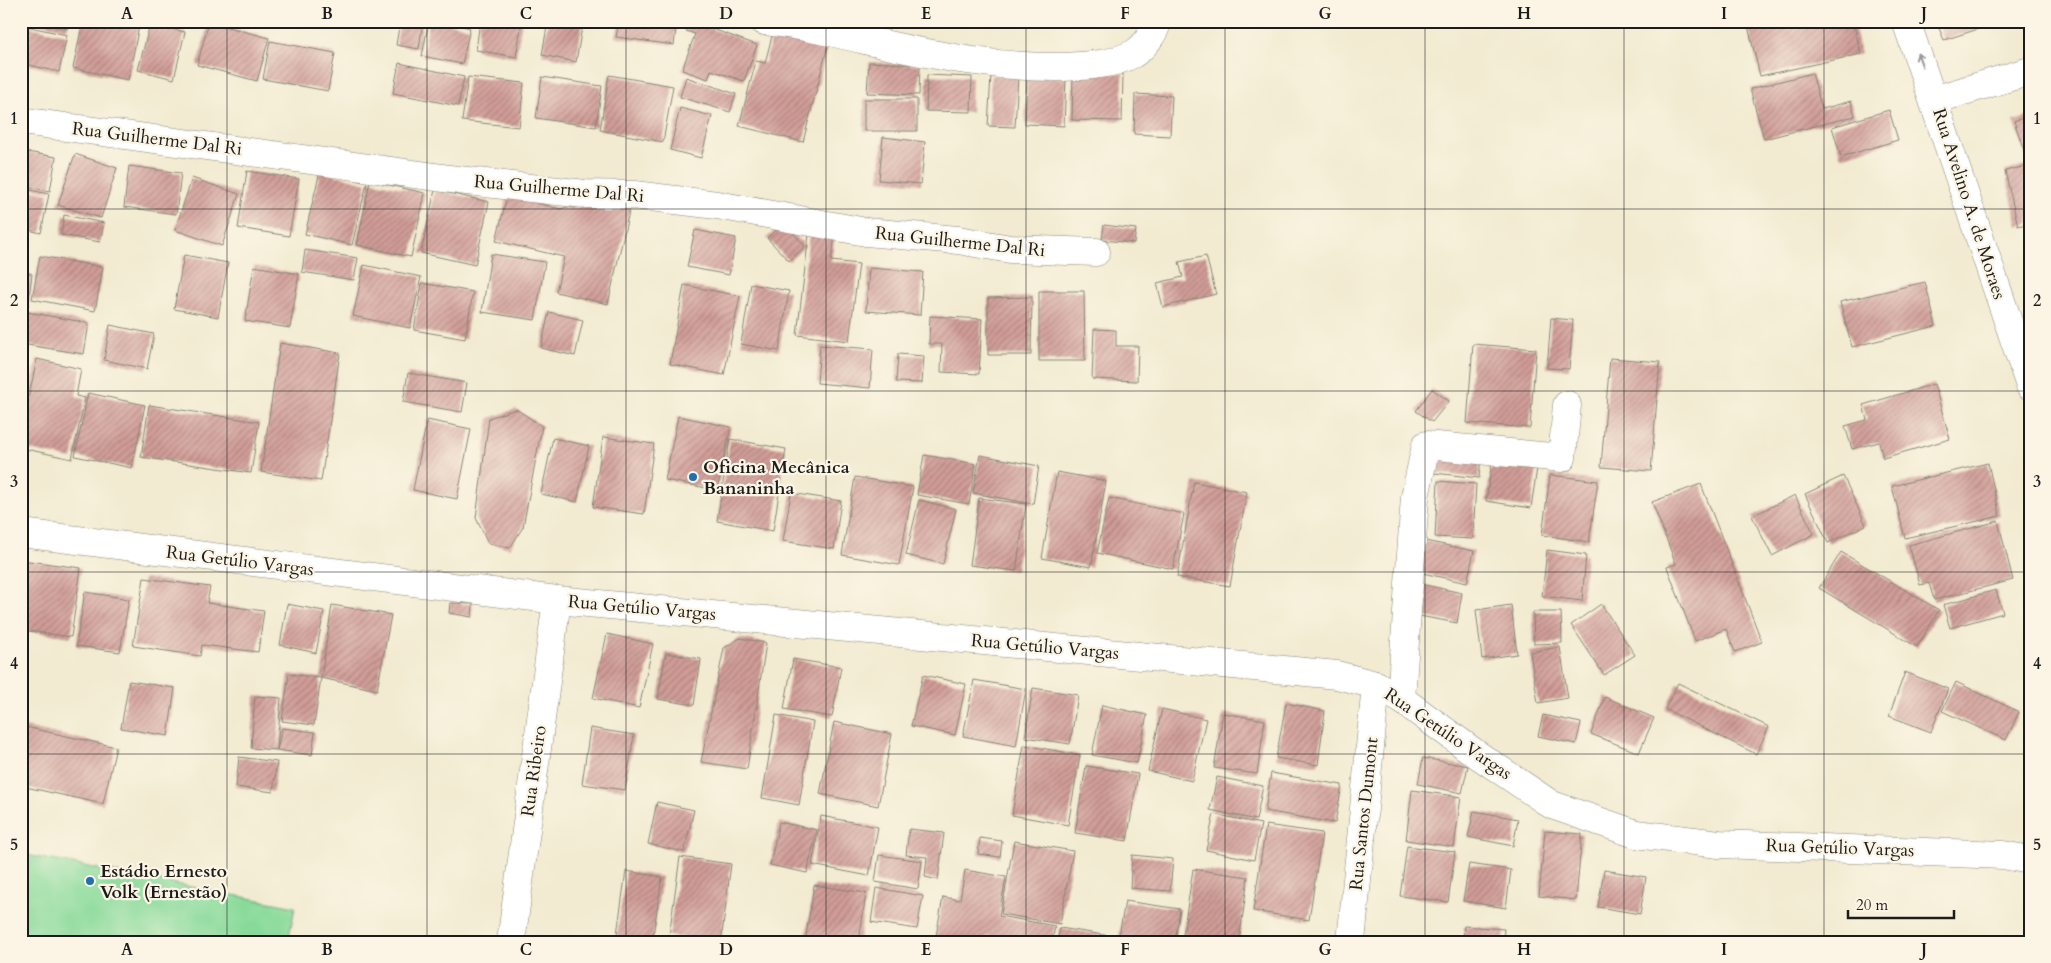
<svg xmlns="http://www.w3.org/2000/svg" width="2051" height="963" viewBox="0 0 2051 963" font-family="Cardo,serif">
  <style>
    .garden { fill: #88da9a; stroke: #527b5b }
    .building { fill: url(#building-hatch) }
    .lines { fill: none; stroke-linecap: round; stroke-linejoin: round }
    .street-casing { stroke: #878476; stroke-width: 29 }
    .secondary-casing { stroke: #878476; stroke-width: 29 }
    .street { stroke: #fff; stroke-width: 28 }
    .secondary { stroke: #fff; stroke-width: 28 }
    .oneway { stroke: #999 }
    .grid { fill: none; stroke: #1c1c1c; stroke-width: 1; stroke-opacity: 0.55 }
    .poi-dot { fill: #1f6fb2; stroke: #fcf5e5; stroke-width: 2 }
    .labels { text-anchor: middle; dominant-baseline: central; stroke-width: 4.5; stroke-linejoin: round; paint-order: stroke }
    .street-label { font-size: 18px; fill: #1c1c1c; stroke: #fcf5e5 }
    .poi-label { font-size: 18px; font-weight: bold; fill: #1c1c1c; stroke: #fcf5e5; text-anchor: start }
    .neatline { fill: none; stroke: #1c1c1c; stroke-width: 2 }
    .grid-label { font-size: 16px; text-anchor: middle; font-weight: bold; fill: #1c1c1c }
  </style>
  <defs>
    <pattern id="building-hatch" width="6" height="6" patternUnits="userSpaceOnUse" patternTransform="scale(1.25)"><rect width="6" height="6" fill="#d19d98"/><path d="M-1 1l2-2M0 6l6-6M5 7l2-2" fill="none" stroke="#a97f7b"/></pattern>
  </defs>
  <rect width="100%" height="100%" fill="#fcf5e5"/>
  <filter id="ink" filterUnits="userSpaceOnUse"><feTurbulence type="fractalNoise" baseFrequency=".02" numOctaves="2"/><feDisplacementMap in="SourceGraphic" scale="10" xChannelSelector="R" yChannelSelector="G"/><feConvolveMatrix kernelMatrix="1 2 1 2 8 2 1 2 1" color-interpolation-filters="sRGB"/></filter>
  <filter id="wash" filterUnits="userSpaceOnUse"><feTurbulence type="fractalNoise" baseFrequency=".0096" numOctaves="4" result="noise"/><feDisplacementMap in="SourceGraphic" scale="20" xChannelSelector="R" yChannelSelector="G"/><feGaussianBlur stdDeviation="1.12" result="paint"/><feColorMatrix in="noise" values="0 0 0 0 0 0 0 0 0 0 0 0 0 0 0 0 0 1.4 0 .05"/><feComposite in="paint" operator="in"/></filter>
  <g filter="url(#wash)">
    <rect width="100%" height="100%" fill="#f2ebd1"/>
    <path class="garden" d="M21,854L295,907L288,942H21Z"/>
    <g id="blocks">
      <path class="building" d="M29,21H69L67,29Z
        M83,21H140L128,80L73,68Z
        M400,21H423L419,49L396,45Z
        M429,21H440L470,28L462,64L422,56Z
        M480,21H522L516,57L476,50Z
        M548,21H583L576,62L542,55Z
        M619,21H677L674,45L616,37Z
        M690,21L757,45L744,81L711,70L708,79L682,70L695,34L686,31Z
        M1768,21H1853L1861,54L1760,76L1748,26Z
        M1936,21H2000V22L1944,40Z
        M209,22L269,38L257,81L197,65Z
        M150,24L185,32L174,79L138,70Z
        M21,25L67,35L59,72L21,63Z
        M773,32L828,45L803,142L739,126L756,61L765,63Z
        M270,41L335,53L328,91L263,79Z
        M869,62L920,65L919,95L867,93Z
        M399,63L464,77L458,106L393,93Z
        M1073,73H1123L1122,121L1072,120Z
        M1812,73L1822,109L1851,101L1855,116L1764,139L1750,89Z
        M609,75L673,86L663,142L600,130Z
        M927,75L972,77L971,112L926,111Z
        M991,75L1018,76L1015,127L988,126Z
        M1027,76L1066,78L1064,126L1025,124Z
        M468,77L524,83L519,127L462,121Z
        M542,77L602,86L596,127L536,118Z
        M686,77L736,94L730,112L680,97Z
        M1135,94L1172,96L1170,136L1134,134Z
        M864,99H917V131H864Z
        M680,108L712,116L701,158L670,150Z
        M1889,110L1898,140L1841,157L1832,127Z
        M2030,116V158L2027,159L2014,121Z
        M883,137L925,142L921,184L879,180Z
        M21,151L56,157L50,191L21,186Z
        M75,154L117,168L101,218L58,205Z
        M2030,165V223L2018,226L2005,171Z
        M129,166L181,173L176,214L124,207Z
        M247,171L299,179L289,236L238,228Z
        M320,171L367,183L352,245L305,234Z
        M192,178L239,194L222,246L175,230Z
        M370,181L425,193L411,257L357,245Z
        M21,188L49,194L41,233L21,228Z
        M435,190L489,202L475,265L421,253Z
        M507,196L561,209L567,207H630L608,304L556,292L564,257L496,241Z
        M64,215L104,223L100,242L61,235Z
        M784,223L805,246L789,261L767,238Z
        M1104,225L1136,229L1134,243L1102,240Z
        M695,230L736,238L729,275L687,267Z
        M809,234L835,237L831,261L859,264L849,341L797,335Z
        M305,250L358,258L354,280L302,272Z
        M491,254L545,262L535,320L482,312Z
        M184,255L228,263L218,317L174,309Z
        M40,256L103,267L95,311L32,299Z
        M1206,256L1216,294L1163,307L1157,283L1183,277L1179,262Z
        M364,265L421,277L410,328L353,316Z
        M254,266L299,274L290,328L245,321Z
        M869,268L923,272L920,315L866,311Z
        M21,272L32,274L28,306L21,305Z
        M1925,282L1936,326L1852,347L1840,302Z
        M422,283L473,292L465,339L414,330Z
        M751,284L789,291L779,351L741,344Z
        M684,285L740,296L724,375L670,364Z
        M1039,291H1084L1085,361H1039Z
        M1032,297L1031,355H988V298Z
        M21,311L89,323L84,354L21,344Z
        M549,312L583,320L575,356L541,348Z
        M930,316L982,319L979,374L941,372L942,344H929Z
        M1551,318L1573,320L1569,369L1547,368Z
        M110,325L154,334L147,369L104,360Z
        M1094,329L1116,330V346H1138L1137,381L1092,379Z
        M280,343L340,353L321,481L261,472Z
        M1473,344L1536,349L1530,428L1467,423Z
        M820,345L873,349L870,388L817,383Z
        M898,354L924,356L922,383L896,382Z
        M1610,358L1660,362L1651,471L1601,467Z
        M37,359L81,369L76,396L85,398L72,459L21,448V431Z
        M408,373L467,383L462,412L403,402Z
        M1934,384L1950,439L1883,458L1879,442L1852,449L1845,426L1867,420L1863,405Z
        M1432,389L1449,401L1432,422L1416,411Z
        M88,393L145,405L132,468L75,456Z
        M149,405L259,422L251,473L141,457Z
        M516,409L542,426L523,527L510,548L488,543L476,518L489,418Z
        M678,416L731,427L717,490L665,480Z
        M427,420L471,429L457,499L413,490Z
        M603,437L654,444L644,514L593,507Z
        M553,438L589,446L577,502L541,494Z
        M730,439L786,449L773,531L717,521Z
        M1437,453L1481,458L1479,478L1434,473Z
        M924,455L976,464L969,504L917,495Z
        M980,455L1039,466L1033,504L973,493Z
        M1492,462L1537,468L1531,508L1486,501Z
        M1988,463L2000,516L1905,538L1892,486Z
        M1057,472L1106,481L1091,567L1042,558Z
        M1550,475L1598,481L1589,542L1542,535Z
        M1843,476L1866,525L1828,543L1805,494Z
        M855,477L913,487L899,565L842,555Z
        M1438,481L1476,484L1473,539L1435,537Z
        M1194,482L1247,492L1230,586L1177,577Z
        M1701,484L1762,642L1735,652L1726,629L1695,641L1667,567L1676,564L1652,502Z
        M791,493L841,501L834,549L783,541Z
        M1795,495L1814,534L1772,556L1752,516Z
        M979,498L1026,504L1016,571L970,565Z
        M1109,498L1184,514L1173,569L1097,553Z
        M919,500L956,509L943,564L906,555Z
        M1998,521L2013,580L1934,600L1929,583L1920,585L1909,545Z
        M1425,541L1474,551L1467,583L1418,572Z
        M1547,550L1586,555L1582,601L1542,596Z
        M1841,552L1939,610L1917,647L1819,588Z
        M21,560L81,568L71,637L21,630Z
        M144,578L210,587L207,603L264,611L258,652L202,645L200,656L133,646Z
        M1420,584L1462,593L1457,623L1414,615Z
        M1996,590L2003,613L1950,628L1943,605Z
        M85,592L129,599L120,652L76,646Z
        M450,603L473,604L472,617L449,613Z
        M287,604L324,611L316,653L280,645Z
        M1601,604L1635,655L1604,675L1571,625Z
        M332,605L391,615L377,690L321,678Z
        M1511,605L1517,654L1482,659L1476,610Z
        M1533,612H1561L1562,643L1534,644Z
        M607,634L653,644L639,708L593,698Z
        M740,638L766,643L747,769L701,762L724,648Z
        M1560,647L1568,698L1538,703L1530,652Z
        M666,653L701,659L694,705L658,699Z
        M793,659L841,667L832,717L784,709Z
        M1905,672L1948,689L1931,732L1889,716Z
        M289,674L321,678L314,725L282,721Z
        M923,675L966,684L955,735L911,726Z
        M974,680L1026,689L1016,746L963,736Z
        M129,681L175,688L168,736L121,728Z
        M1956,682L2019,712L2006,740L1942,711Z
        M1678,683L1769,727L1756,754L1665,709Z
        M1033,688L1078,695L1070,744L1025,737Z
        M255,696L281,698L277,750L251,748Z
        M1605,697L1654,718L1639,753L1591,734Z
        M1286,703L1325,711L1318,765L1276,758Z
        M1102,705L1147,715L1137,763L1092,755Z
        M1162,709L1206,719L1192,781L1148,771Z
        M1223,713L1265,720L1257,774L1214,768Z
        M776,715L813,722L799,805L762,798Z
        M1543,715L1581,723L1576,744L1538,736Z
        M834,722L892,734L878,806L820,794Z
        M21,726L116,747L103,804L21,786Z
        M282,728L315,732L312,755L277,750Z
        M590,728L634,735L625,790L582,784Z
        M1024,745L1080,755L1068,825L1012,815Z
        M239,757L277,762L273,792L236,787Z
        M1423,758L1468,766L1462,793L1418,784Z
        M1086,766L1138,774L1127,841L1075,833Z
        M1271,773L1342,785L1335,823L1265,811Z
        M1217,777L1263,786L1256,820L1210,810Z
        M1412,790L1461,797L1454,847L1406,840Z
        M657,802L694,810L684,852L648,844Z
        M1474,811L1518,819L1513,846L1468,837Z
        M1214,814L1261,824L1254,860L1206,850Z
        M821,816L878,827L869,876L812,865Z
        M779,822L817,830L807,873L770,865Z
        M1266,825L1322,833L1309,920L1253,911Z
        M909,829L944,833L938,880L925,877L927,857L906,855Z
        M1545,831L1582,834L1576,900L1539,896Z
        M980,838L1002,841L1000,857L978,854Z
        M1014,841L1073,851L1060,924L1001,914Z
        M1407,846L1455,852L1448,902L1400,896Z
        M879,855L922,861L918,889L875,882Z
        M1132,855L1173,859L1170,891L1130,888Z
        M680,857L731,864L721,942L669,936Z
        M1469,864L1511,870L1506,908L1463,901Z
        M1193,869L1248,877L1239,942H1182Z
        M965,870L1006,877L999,916L1055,926L1052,942H1022L987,936L986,942H935L943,897L960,900Z
        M1604,870L1646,877L1640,914L1598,907Z
        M626,871L662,877L652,942L616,941Z
        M814,885L866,893L859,942H805Z
        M876,888L923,896L917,929L871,922Z
        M1125,901L1180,909L1175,942H1118Z
        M1464,926L1504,929L1503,942H1463Z
        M1060,928L1110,936L1109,942H1057Z"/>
    </g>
  </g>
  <g filter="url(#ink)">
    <use href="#blocks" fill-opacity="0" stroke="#878476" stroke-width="1"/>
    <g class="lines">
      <g class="street-casing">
        <path id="street" d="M764,21C804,25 843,35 883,44C942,57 1002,68 1063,67C1086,66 1112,65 1133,54C1145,47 1154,33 1158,21
          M1906,21L2030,386
          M1934,100L2030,71
          M21,121L458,180L585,194L634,195L717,205L866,232L958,240L1010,249L1096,252
          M1401,699L1415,497L1426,445L1562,458L1567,405
          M511,942L557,600
          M1351,942L1376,685"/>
      </g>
      <g class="secondary-casing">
        <path id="secondary" d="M21,533L557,600L1337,675L1376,685L1401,699L1475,753L1552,805L1636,834L1719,844L2003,855L2030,860"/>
      </g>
      <use href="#street" class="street"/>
      <use href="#secondary" class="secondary"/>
    </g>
    <defs><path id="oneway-shaft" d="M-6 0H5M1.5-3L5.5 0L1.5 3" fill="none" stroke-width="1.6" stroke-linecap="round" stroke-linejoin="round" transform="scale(1.25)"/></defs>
    <use class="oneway" href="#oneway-shaft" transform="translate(1920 60) rotate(-110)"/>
  </g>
  <path class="grid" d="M227,21V942M427,21V942M626,21V942M826,21V942M1026,21V942M1225,21V942M1425,21V942M1624,21V942M1824,21V942M21,209H2030M21,391H2030M21,572H2030M21,754H2030"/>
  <g class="poi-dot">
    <circle cx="693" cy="477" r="5"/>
    <circle cx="90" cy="881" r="5"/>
  </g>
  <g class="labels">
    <g class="street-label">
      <text transform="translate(157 139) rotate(7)">Rua Guilherme Dal Ri</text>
      <text transform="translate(559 189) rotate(5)">Rua Guilherme Dal Ri</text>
      <text transform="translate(1969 204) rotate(72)">Rua Avelino A. de Moraes</text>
      <text transform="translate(960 242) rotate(6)">Rua Guilherme Dal Ri</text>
      <text transform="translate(240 561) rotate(7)">Rua Getúlio Vargas</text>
      <text transform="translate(642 608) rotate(5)">Rua Getúlio Vargas</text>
      <text transform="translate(1045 647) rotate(5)">Rua Getúlio Vargas</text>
      <text transform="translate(1448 734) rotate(34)">Rua Getúlio Vargas</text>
      <text transform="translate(534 771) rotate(-82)">Rua Ribeiro</text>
      <text transform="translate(1364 814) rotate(-84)">Rua Santos Dumont</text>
      <text transform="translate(1840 848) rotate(2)">Rua Getúlio Vargas</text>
    </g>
    <g class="poi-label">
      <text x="703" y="467">Oficina Mecânica<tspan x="703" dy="21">Bananinha</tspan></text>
      <text x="100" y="871">Estádio Ernesto<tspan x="100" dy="21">Volk (Ernestão)</tspan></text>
    </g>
  </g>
  <rect width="2051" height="963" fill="none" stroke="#fcf5e5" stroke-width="55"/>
  <path d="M1848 910v8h106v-8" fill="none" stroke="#1c1c1c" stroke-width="2.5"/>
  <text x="1856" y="910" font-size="15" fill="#1c1c1c" stroke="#fcf5e5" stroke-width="4" paint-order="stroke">20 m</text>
  <rect x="28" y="28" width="1996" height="908" class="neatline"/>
  <g class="grid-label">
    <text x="127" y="19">A</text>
    <text x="327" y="19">B</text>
    <text x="526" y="19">C</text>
    <text x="726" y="19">D</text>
    <text x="926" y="19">E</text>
    <text x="1125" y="19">F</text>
    <text x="1325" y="19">G</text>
    <text x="1524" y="19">H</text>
    <text x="1724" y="19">I</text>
    <text x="1924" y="19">J</text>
    <text x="14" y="124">1</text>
    <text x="2037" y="124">1</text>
    <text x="14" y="306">2</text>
    <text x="2037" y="306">2</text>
    <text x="14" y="487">3</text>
    <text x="2037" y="487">3</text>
    <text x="14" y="669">4</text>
    <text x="2037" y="669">4</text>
    <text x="14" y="850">5</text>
    <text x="2037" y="850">5</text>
    <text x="127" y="955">A</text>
    <text x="327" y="955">B</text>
    <text x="526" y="955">C</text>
    <text x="726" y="955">D</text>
    <text x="926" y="955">E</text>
    <text x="1125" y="955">F</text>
    <text x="1325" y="955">G</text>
    <text x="1524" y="955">H</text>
    <text x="1724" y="955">I</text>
    <text x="1924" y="955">J</text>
  </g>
</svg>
